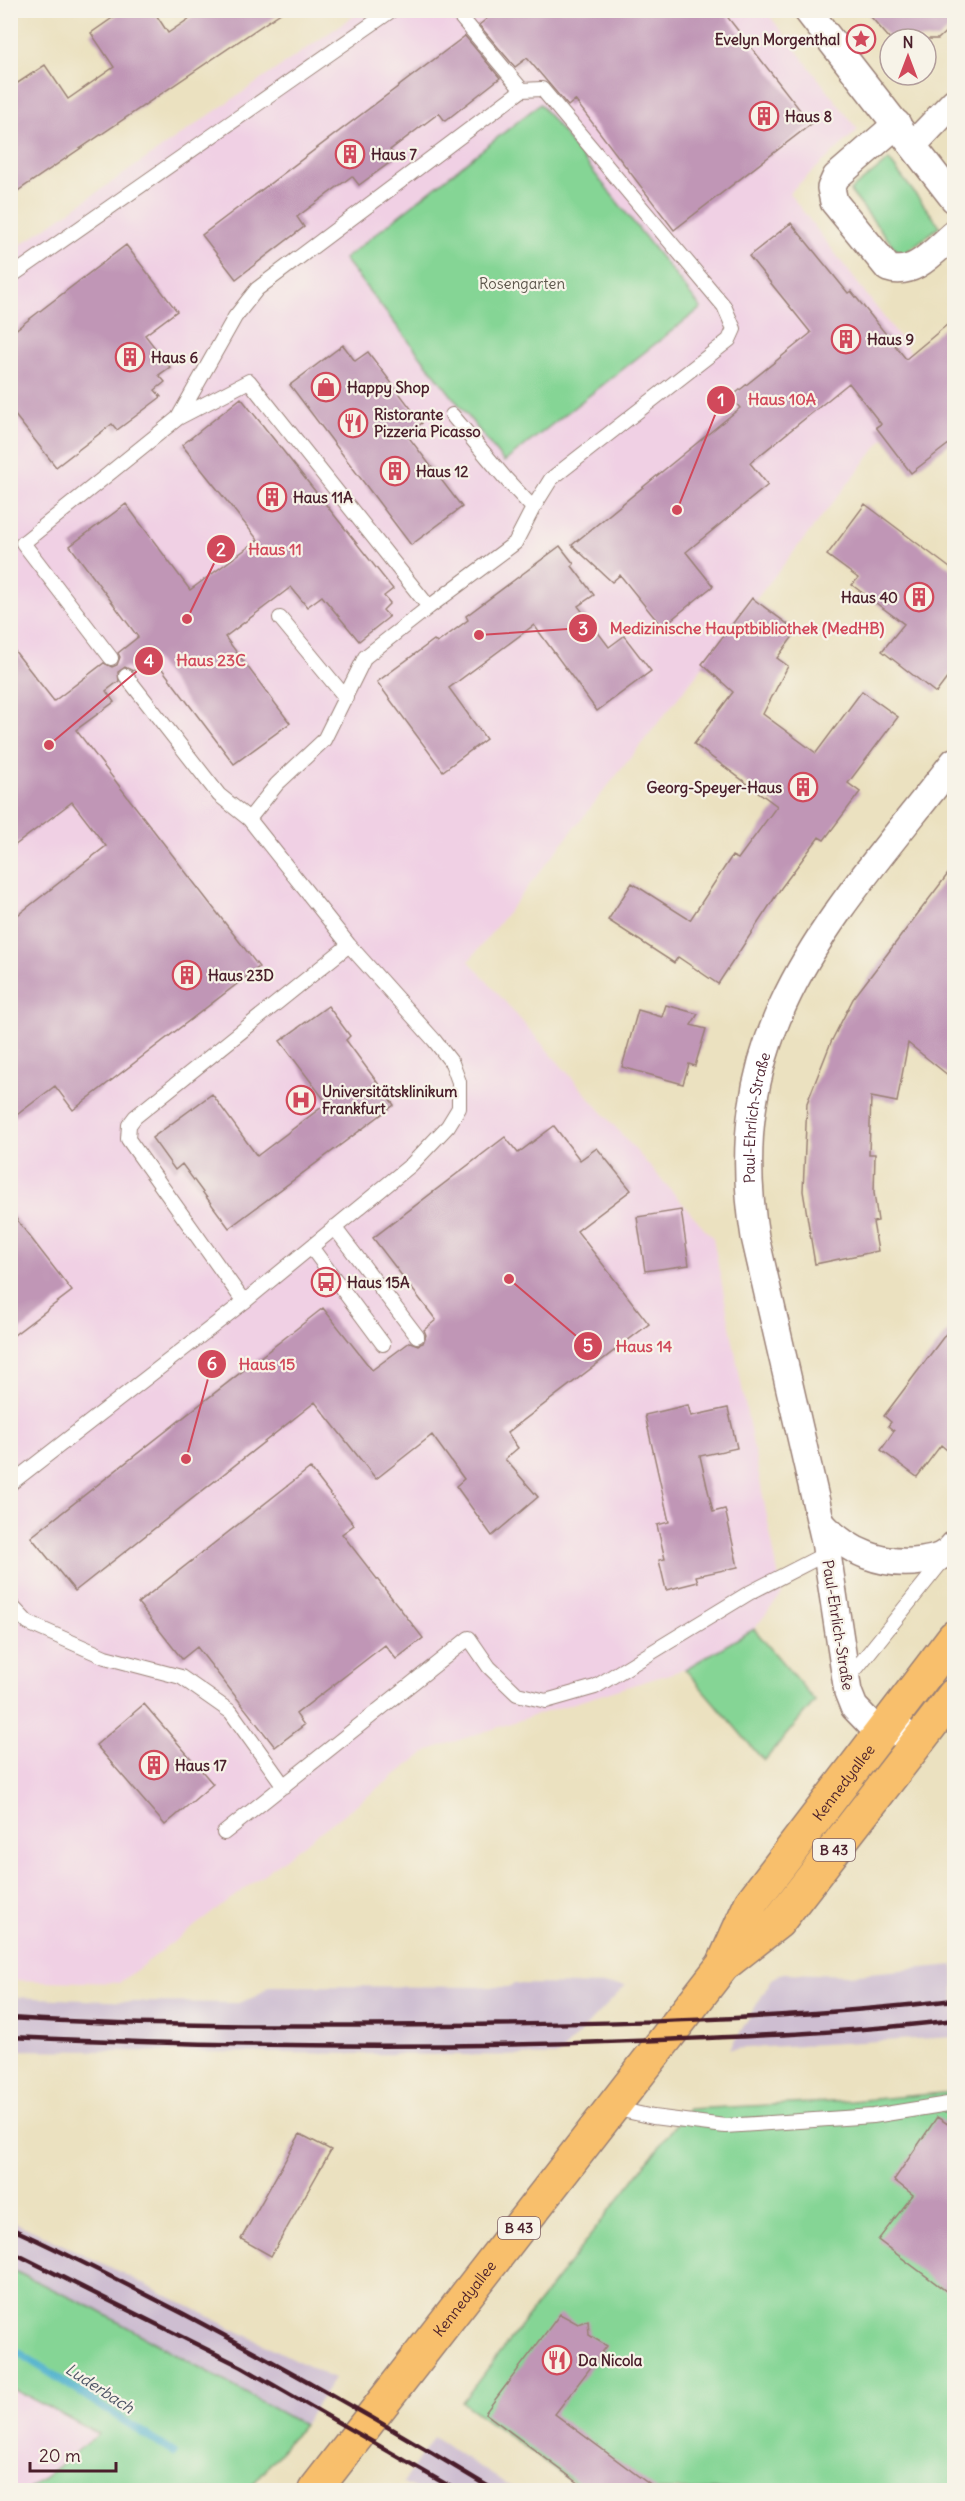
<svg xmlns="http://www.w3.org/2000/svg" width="965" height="2501" viewBox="0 0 965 2501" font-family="Delius,sans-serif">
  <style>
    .built { fill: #f0d0e4 }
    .industrial { fill: #cebed1 }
    .green { fill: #85d595; stroke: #687a60; stroke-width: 1.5 }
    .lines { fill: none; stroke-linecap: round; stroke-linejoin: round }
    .stream { stroke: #4eb1cd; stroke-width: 8 }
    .building { fill: #c096b6 }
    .lane-casing { stroke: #9a8076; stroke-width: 16 }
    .street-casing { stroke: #9a8076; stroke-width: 30 }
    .primary-casing { stroke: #9a8076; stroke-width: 36 }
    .lane { stroke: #fff; stroke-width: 14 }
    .street { stroke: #fff; stroke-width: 27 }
    .primary { stroke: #f8bf6c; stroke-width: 33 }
    .rail { stroke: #4a1f2b; stroke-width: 4.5 }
    .labels { text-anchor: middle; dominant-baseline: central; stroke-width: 4.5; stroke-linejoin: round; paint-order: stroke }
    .shield { fill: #f7f3e8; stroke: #7e5f64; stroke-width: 1.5 }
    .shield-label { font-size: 14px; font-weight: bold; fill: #4a1f2b }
    .poi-label { font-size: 15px; font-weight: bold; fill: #4a1f2b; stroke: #f7f3e8; text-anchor: start }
    .park-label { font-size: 15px; fill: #5c564b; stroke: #f7f3e8 }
    .street-label { font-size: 15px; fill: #4a1f2b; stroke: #f7f3e8 }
    .water-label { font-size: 16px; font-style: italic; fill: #4b5264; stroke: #f7f3e8 }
    .leader { fill: none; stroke: #d1495b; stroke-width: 2 }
    .callout-dot { fill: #d1495b; stroke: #f7f3e8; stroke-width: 2 }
    .mark-label { font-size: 18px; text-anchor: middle; font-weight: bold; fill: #fff }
    .callout-label { font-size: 16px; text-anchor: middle; font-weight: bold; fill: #d1495b; stroke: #f7f3e8; stroke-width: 4.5; stroke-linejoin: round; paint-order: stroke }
  </style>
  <rect width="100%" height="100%" fill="#f7f3e8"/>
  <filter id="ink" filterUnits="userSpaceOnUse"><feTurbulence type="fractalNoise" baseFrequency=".0167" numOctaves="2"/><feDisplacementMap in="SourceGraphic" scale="12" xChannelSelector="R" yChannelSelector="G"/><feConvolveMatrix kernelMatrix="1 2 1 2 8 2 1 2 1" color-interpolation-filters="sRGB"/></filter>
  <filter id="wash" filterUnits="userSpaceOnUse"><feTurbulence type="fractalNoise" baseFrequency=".008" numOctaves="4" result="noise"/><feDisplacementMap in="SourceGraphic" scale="24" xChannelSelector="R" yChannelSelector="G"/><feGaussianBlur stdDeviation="1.35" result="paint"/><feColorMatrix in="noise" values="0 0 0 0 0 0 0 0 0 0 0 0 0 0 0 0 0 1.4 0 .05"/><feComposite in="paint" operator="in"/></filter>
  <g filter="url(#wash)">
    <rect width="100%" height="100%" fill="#ebe1c0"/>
    <path class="built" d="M361,11H766L858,130L789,193L931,379L469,961L713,1238L782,1594L754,1629L685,1669L529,1717L429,1750L119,1983L11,1980L10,252Z
      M10,2388L100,2434L28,2490H11Z"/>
    <path class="industrial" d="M954,1965V2037L730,2049L772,1979L783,1973L848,1975Z
      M514,1984L626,1985L558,2056L11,2050V1997L133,2002L238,2003L257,1996L269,1986L508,1987Z
      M10,2220L110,2267L334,2379L303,2425L95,2309L11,2269Z
      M433,2437L516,2490H418L403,2483Z"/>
    <path class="green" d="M540,104L701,308L504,462L344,259Z
      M889,160L940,226L901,256L850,191Z
      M754,1629L815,1701L764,1761L685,1669Z
      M954,2092V2490H584L462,2402L688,2109L851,2101Z
      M10,2269L95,2309L303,2425L248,2490H28L99,2434L11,2388Z"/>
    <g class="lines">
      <path class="stream" d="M10,2347L174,2453"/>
    </g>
    <g id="blocks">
      <path class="building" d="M124,10H153L168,33L202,10H285L10,196V88L45,65L68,99L114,67L91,33Z
        M498,10H722L811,124L674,230L575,100L568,106L527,58L515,67L479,25Z
        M865,10H943L954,24L938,39H890Z
        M465,36L500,78L445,121L439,113L390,150L396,158L359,185L352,176L297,217L304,227L236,279L202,235Z
        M791,223L848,293L851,291L906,359L954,319V440L911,473L876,427L881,424L849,383L750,463L768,485L686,552L713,586L662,627L620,575L612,582L572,545L740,408L731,397L811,333L749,256Z
        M126,245L177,311L145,335L170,367L159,375L165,382L155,390L161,397L117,430L112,424L56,467L10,409V334Z
        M343,345L355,361L368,352L422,423L407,435L462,507L411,545L290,385Z
        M241,398L393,589L384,596L390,603L383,610L389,617L359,641L322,596L307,607L291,587L225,637L290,723L234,764L153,657L133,671L125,667L118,672L119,681L106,691L114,702L76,730L259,967L73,1110L55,1086L10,1120V921L106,846L72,802L10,849V645L54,701L104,663L112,667L117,665L120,657L118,653L138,637L70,546L126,504L190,590L258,540L182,445Z
        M865,504L954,571V669L936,693L882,651L904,624L852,585L858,578L827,555Z
        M560,546L574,564L572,566L594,595L578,606L609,647L624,636L651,671L597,711L534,625L449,688L486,739L443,771L377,682L434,640L437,643L468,620L466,616Z
        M752,598L797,631L777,658L788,666L763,714L816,753L862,691L898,717L848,783L860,792L824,840L819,837L781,888L718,984L678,957L674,963L608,920L632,883L690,920L732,856L738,859L777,806L694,744L733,692L702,664Z
        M954,866V1080L908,1043L897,1102L871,1097L869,1154H875L874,1193L878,1221L873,1222L878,1251L815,1264L803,1191L807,1103L831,1042L853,999Z
        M666,1005L698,1014L691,1025L706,1029L695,1066L689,1064L683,1084L622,1067L638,1010L662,1017Z
        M328,1006L350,1036L346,1040L394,1105L229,1228L182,1164L175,1170L152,1138L212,1094L257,1156L327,1103L280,1041Z
        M554,1126L580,1160L597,1148L631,1190L577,1231L649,1324L507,1433L518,1448L505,1459L538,1497L492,1536L456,1486L464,1479L432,1435L376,1479L315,1402L75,1591L31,1537L323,1308L372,1370L410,1342L418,1345L423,1343L426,1335L424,1330L436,1320L373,1238L505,1137L518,1153Z
        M681,1210L689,1265L645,1271L637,1217Z
        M10,1211L72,1291L10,1338Z
        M954,1323V1456L941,1445L917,1477L881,1450L894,1431L888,1426L891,1422L884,1416Z
        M688,1405L691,1416L728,1408L737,1448L700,1456L713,1512L725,1509L738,1567L696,1576L698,1582L666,1590L659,1560L665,1559L657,1525L669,1522L645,1415Z
        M310,1468L354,1525L342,1534L423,1638L396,1659L385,1645L296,1714L304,1725L275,1747L197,1647L182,1659L138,1603Z
        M144,1704L213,1784L165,1825L96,1745Z
        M937,2117L954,2128V2297L878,2240L913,2195L894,2180Z
        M300,2134L331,2150L271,2256L241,2239Z
        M560,2314L578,2324L588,2320L589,2335L607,2346L555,2414L657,2490H588L485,2413Z"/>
    </g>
  </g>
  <g filter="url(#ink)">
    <use href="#blocks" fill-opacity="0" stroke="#9a8076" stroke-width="1.5"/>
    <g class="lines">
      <g class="lane-casing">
        <path id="lane" d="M10,277L392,10
          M452,415L505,478L533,508
          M178,418L249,381L429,607L365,657L324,740L277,784L249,819
          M429,607L515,543L533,508L551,479L729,340L734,329L724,306L542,89L522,90
          M280,618L346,698
          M111,658L23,543L178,418L235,317L257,289L522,90L455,10
          M334,1227L417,1336
          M311,1247L383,1344
          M244,1302L128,1139L129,1125L135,1117L349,945
          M10,1484L244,1302L411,1165L448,1126L459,1108V1082L452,1063L434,1040L349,945L249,819L219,795L126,676
          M10,1604L28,1623L105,1657L181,1677L231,1712L284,1786
          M847,1680L944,1559
          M224,1833L469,1638L489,1667L517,1694L546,1701L595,1687L749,1593L827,1553
          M613,2108L653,2117L725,2126L873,2116L954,2103"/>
      </g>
      <g class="street-casing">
        <g id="street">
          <path d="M807,10L954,199"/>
          <path d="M897,124L836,177L831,188L834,202L888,268C914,277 935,250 954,234"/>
          <path d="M913,145L954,102"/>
          <path d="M821,1523C847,1552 884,1567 922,1561C936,1559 946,1556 954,1545"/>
          <path id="s1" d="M901,1730L880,1734L854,1707L848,1692L825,1541L755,1237C720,1024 834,917 954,762"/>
        </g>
      </g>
      <g class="primary-casing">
        <g id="primary">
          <path d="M727,1962L778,1922L954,1695"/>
          <path id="s2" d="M315,2490L723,1965L751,1903L954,1637"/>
        </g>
      </g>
      <use href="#lane" class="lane"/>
      <use href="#street" class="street"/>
      <use href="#primary" class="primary"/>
      <path class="rail" d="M10,2018C154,2027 298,2026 442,2025C613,2024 785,2020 954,2000
        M10,2037C227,2047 444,2049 661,2040C759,2036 857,2032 954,2020
        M10,2228C69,2254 125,2284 182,2313C288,2369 392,2428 494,2490
        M10,2251L242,2367L456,2490"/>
    </g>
  </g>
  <defs>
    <g id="sight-ring" transform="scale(1.5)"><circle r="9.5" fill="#f7f3e8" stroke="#d1495b" stroke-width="1.5"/><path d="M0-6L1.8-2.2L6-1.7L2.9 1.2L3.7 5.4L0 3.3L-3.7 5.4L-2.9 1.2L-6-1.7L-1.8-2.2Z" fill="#d1495b"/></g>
    <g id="building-ring" transform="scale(1.5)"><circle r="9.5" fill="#f7f3e8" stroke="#d1495b" stroke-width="1.5"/><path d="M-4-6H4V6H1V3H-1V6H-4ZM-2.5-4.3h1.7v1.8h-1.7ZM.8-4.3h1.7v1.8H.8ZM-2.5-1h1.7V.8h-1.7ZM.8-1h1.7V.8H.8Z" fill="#d1495b"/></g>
    <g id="shop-ring" transform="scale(1.5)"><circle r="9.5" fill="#f7f3e8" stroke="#d1495b" stroke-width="1.5"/><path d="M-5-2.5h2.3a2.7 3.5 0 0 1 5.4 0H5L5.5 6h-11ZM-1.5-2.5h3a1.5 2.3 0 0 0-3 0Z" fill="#d1495b"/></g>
    <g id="restaurant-ring" transform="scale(1.5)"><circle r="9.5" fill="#f7f3e8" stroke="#d1495b" stroke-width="1.5"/><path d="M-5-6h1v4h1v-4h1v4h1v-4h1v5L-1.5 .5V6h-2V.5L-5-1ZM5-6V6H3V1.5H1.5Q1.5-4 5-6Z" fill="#d1495b"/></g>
    <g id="hospital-ring" transform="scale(1.5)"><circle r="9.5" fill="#f7f3e8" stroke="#d1495b" stroke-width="1.5"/><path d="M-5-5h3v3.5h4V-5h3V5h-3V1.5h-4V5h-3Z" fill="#d1495b"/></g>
    <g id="bus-ring" transform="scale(1.5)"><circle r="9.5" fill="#f7f3e8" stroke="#d1495b" stroke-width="1.5"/><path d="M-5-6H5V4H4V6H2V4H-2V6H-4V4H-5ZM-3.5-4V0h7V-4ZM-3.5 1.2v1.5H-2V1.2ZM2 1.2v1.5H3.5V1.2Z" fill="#d1495b"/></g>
  </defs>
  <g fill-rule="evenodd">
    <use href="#sight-ring" x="861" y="39"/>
    <use href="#building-ring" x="764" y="116"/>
    <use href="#building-ring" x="350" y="154"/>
    <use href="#building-ring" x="846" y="339"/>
    <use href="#building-ring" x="130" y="357"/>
    <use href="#shop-ring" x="326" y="387"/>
    <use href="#restaurant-ring" x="353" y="423"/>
    <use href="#building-ring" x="395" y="471"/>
    <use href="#building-ring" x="272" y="497"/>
    <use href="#building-ring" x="919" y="597"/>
    <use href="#building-ring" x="803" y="787"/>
    <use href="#building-ring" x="187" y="975"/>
    <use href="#hospital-ring" x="301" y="1100"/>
    <use href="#bus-ring" x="326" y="1282"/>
    <use href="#building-ring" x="154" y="1765"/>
    <use href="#restaurant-ring" x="557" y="2360"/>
  </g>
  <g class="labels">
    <g class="shield">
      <rect x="813" y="1839" width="42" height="22" rx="4.5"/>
      <rect x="498" y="2217" width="42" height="22" rx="4.5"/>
    </g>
    <g class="shield-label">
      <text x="834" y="1850">B 43</text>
      <text x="519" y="2228">B 43</text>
    </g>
    <g class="poi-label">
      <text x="840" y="39" text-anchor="end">Evelyn Morgenthal</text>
      <text x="785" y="116">Haus 8</text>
      <text x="371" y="154">Haus 7</text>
      <text x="867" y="339">Haus 9</text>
      <text x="151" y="357">Haus 6</text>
      <text x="347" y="387">Happy Shop</text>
      <text x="374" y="414">Ristorante<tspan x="374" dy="17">Pizzeria Picasso</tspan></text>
      <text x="416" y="471">Haus 12</text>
      <text x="293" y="497">Haus 11A</text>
      <text x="898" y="597" text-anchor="end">Haus 40</text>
      <text x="782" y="787" text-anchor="end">Georg-Speyer-Haus</text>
      <text x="208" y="975">Haus 23D</text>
      <text x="322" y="1091">Universitätsklinikum<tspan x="322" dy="17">Frankfurt</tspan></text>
      <text x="347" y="1282">Haus 15A</text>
      <text x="175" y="1765">Haus 17</text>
      <text x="578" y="2360">Da Nicola</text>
    </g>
    <g class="park-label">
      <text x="522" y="283">Rosengarten</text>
    </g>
    <g class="street-label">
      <text stroke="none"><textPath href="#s1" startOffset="660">Paul-Ehrlich-Straße</textPath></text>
      <text transform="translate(838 1625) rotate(81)">Paul-Ehrlich-Straße</text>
      <text stroke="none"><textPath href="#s2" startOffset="885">Kennedyallee</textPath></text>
      <text stroke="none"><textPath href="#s2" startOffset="243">Kennedyallee</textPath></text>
    </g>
    <g class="water-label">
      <text transform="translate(100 2388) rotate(33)">Luderbach</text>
    </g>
  </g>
  <path class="leader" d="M677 510L721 400M187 619L221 549M479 635L583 628M49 745L149 661M509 1279L588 1346M186 1459L212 1364"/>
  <g class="callout-dot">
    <circle cx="677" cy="510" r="6"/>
    <circle cx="187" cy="619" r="6"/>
    <circle cx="479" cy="635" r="6"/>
    <circle cx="49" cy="745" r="6"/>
    <circle cx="509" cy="1279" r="6"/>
    <circle cx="186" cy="1459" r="6"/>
    <circle cx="721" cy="400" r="15"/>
    <circle cx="221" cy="549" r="15"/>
    <circle cx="583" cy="628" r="15"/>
    <circle cx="149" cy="661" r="15"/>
    <circle cx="588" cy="1346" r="15"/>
    <circle cx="212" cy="1364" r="15"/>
  </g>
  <g class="mark-label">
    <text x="721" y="406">1</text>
    <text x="221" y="556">2</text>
    <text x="583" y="635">3</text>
    <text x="149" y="667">4</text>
    <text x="588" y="1352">5</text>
    <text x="212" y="1370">6</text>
  </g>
  <g class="callout-label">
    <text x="782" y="405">Haus 10A</text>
    <text x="275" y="555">Haus 11</text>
    <text x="747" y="634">Medizinische Hauptbibliothek (MedHB)</text>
    <text x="211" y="666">Haus 23C</text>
    <text x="644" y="1352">Haus 14</text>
    <text x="267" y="1370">Haus 15</text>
  </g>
  <rect width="965" height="2501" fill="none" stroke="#f7f3e8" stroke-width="36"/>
  <g transform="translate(908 57)"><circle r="28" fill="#f7f3e8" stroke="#b29e9c" stroke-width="1.5"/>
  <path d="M0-4.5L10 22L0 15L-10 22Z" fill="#d1495b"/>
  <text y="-9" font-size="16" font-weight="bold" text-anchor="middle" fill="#4a1f2b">N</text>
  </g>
  <path d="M30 2462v9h86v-9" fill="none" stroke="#4a1f2b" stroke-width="3"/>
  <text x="39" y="2462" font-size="18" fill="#4a1f2b" stroke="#f7f3e8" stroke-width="4.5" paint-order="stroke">20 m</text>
</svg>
